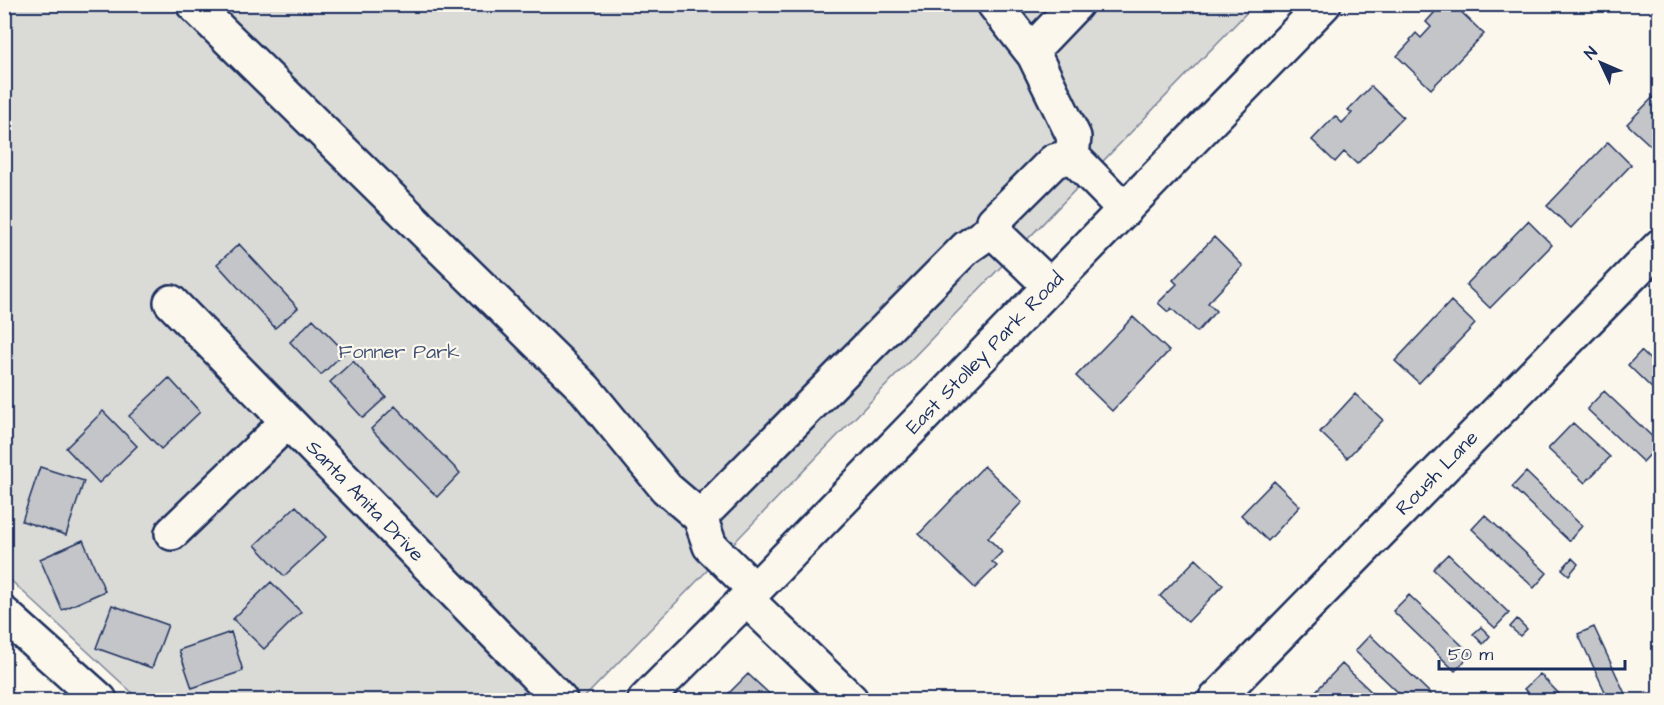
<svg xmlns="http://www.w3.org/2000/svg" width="1664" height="705" viewBox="0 0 1664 705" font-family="'Architects Daughter',sans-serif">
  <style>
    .green { fill: #dadad7; stroke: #7a849a; stroke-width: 1.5 }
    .building { fill: #c3c5c9; stroke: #1b2f5e; stroke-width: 1.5 }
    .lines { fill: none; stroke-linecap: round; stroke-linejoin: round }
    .minor-casing { stroke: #1b2f5e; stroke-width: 38 }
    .minor { stroke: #fbf7ec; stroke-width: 33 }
    .labels { text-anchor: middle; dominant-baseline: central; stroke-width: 4.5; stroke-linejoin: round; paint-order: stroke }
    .park-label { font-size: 20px; fill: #415176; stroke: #fbf7ec }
    .street-label { font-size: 20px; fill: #1b2f5e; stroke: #fbf7ec }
  </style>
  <rect width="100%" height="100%" fill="#fbf7ec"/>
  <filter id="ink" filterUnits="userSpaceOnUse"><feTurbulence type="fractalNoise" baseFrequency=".0167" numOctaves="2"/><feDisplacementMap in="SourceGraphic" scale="12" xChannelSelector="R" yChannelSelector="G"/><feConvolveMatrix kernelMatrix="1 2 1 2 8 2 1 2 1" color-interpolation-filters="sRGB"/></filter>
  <g filter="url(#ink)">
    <path class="green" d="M4,5H1254L582,700H140L5,575Z"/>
    <path class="building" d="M1442,4H1453L1484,34L1431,89L1397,56L1411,41L1410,40L1416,33L1421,38L1431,27L1426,22Z
      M1371,86L1403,117L1357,164L1344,152L1335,162L1312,140L1335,116L1342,123L1352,113L1348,110Z
      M1660,90V137L1651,146L1627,124Z
      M1608,142L1631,165L1571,228L1547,206Z
      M1528,221L1552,245L1490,308L1466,285Z
      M1214,237L1243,266L1208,303L1216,311L1197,332L1171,308L1168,312L1158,303L1177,284L1173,280Z
      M239,244L298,308L275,328L217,264Z
      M1451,301L1475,324L1419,383L1395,361Z
      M1133,317L1169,351L1112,411L1076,376Z
      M313,319L345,352L321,375L290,342Z
      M1641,351L1660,369V396L1628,365Z
      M353,361L386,397L363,418L330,382Z
      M169,378L200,412L161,449L129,416Z
      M1604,391L1660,444L1643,462L1587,409Z
      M1355,394L1383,420L1347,458L1320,432Z
      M395,406L460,473L437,497L371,429Z
      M103,411L137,446L99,483L66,448Z
      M1573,423L1610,457L1585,483L1548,449Z
      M984,466L1022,502L988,538L1002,552L992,562L997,566L975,588L919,534Z
      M40,467L84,481L66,535L22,521Z
      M1526,472L1582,526L1569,541L1512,487Z
      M1274,481L1300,506L1268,541L1241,515Z
      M296,506L326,537L284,576L255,545Z
      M1485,515L1547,573L1534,588L1472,529Z
      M83,540L105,591L62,610L40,559Z
      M1448,554L1509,613L1495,628L1433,569Z
      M1572,558L1578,564L1569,575L1562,569Z
      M1196,559L1223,585L1188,622L1160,596Z
      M271,582L301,612L264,649L233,619Z
      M1409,595L1471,654L1455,671L1393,611Z
      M112,605L168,625L152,668L96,648Z
      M1517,619L1527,629L1520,636L1510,627Z
      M1481,627L1490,636L1483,644L1473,634Z
      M1594,627L1628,700H1609L1578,634Z
      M231,632L243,671L192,688L179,650Z
      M1370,635L1431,694L1426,700H1406L1355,651Z
      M1342,664L1380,700H1324L1315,692Z
      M748,674L776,700H722Z
      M1540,674L1565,700H1536L1524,689Z
      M1032,691L1040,699L1042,700H1023Z"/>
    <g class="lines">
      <g class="minor-casing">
        <path id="minor" d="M193,4L585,389L666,488L700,517
          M994,4L1034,55L1074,137L1072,156L1125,210
          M1031,51L1076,4
          M1050,286L999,237L994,221L1054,161L1072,156
          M171,302L560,700
          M172,533L287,422
          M755,590L710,546L700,517L966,248L996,227
          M746,599L851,700
          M4,614L100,700
          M645,700L746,599L1324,4
          M1215,700L1660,246"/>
      </g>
      <use href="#minor" class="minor"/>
    </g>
  </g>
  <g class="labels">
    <g class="park-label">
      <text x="399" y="352">Fonner Park</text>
    </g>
    <g class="street-label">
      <text transform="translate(985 353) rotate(-46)">East Stolley Park Road</text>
      <text transform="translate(1437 473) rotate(-46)">Roush Lane</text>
      <text transform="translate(365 501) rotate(46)">Santa Anita Drive</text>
    </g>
  </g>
  <rect width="1664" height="705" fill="none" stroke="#fbf7ec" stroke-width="24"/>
  <rect x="12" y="12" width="1640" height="681" fill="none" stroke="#1b2f5e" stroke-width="2" filter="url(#ink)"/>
  <g transform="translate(1601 63) rotate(314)" stroke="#fbf7ec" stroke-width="4.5" paint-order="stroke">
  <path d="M0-4.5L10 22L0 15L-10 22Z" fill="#1b2f5e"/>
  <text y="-9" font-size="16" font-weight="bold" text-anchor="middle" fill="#1b2f5e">N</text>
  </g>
  <path d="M1439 660v9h186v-9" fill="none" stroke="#1b2f5e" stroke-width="3"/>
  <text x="1448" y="660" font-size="18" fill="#1b2f5e" stroke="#fbf7ec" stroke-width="4.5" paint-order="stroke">50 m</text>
</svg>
